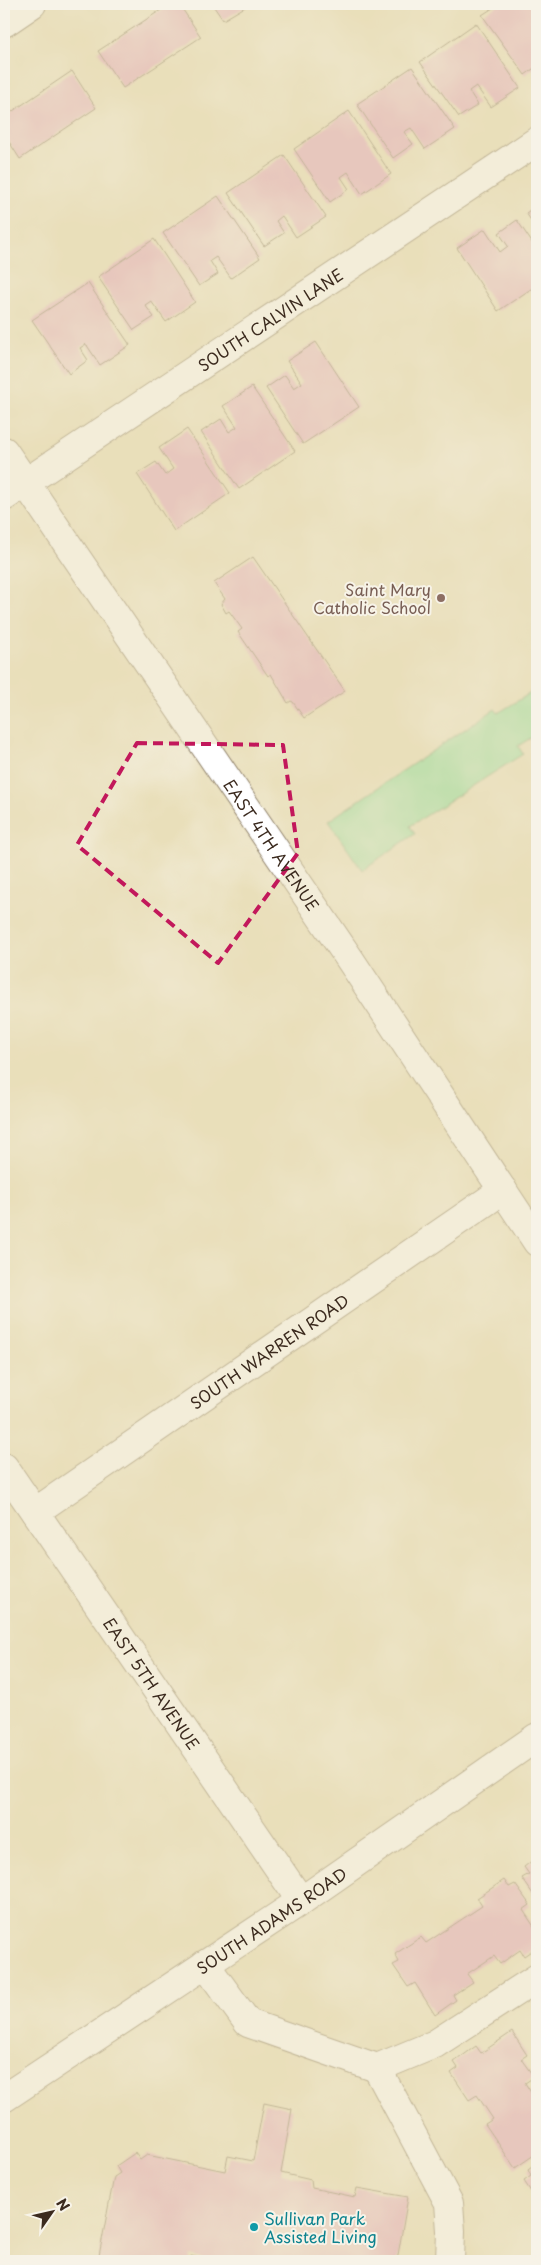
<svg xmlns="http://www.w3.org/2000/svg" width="541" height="2265" viewBox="0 0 541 2265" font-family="'Playpen Sans',sans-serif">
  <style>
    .green { fill: #90e09f; stroke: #66855e }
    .building { fill: #e5abc0 }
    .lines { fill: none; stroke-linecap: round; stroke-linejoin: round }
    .minor-casing { stroke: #92846c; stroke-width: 30 }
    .minor { stroke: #fff; stroke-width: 28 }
    .marked { fill: none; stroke: #c2185b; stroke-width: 4; stroke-dasharray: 10 6; stroke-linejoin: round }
    .education-dot { fill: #8d6e63; stroke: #f7f3e8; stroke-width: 2 }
    .culture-dot { fill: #0f9aa8; stroke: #f7f3e8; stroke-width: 2 }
    .labels { text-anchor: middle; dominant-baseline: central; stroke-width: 4; stroke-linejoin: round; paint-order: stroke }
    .street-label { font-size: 16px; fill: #3b2a1e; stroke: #f7f3e8 }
    .education-label { font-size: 16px; fill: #785e54; stroke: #f7f3e8; text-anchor: end }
    .culture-label { font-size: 16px; fill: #0d838f; stroke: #f7f3e8; text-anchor: start }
  </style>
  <rect width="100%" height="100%" fill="#f7f3e8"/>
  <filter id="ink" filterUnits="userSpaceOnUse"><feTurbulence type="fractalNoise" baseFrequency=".02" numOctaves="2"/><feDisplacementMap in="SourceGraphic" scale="10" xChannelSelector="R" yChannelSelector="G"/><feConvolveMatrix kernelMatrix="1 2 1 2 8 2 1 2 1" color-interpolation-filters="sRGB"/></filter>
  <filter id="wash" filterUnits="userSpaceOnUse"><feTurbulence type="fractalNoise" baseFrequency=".0096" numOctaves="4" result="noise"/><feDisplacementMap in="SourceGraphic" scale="20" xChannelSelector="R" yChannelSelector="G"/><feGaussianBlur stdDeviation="1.12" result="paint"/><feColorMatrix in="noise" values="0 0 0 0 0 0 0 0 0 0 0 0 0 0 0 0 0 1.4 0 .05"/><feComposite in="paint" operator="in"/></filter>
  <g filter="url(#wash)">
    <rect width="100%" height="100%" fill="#e9dfba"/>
    <path class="green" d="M537,689V734L518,746L523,754L410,826L415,834L362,870L328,821L495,709L498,713Z"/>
    <g id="blocks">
      <path class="building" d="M170,4H179L201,37L123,88L98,51Z
        M212,4H250L223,20Z
        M499,4H537V66L525,75L482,15Z
        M476,23L520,88L491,107L476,86L469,91L478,105L459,117L420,62Z
        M412,67L455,129L425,149L411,128L404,132L413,144L393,158L357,104Z
        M72,71L96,108L20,159L4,134V117Z
        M349,111L391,174L362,194L348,172L341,177L349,189L330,202L294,149Z
        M284,155L326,217L296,237L282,216L276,221L284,233L264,246L228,193Z
        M218,196L260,258L231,278L216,257L210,261L218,274L199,286L163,233Z
        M537,205V229L526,213Z
        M517,220L537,250V285L498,311L457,248L485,229L500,252L508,246L499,233Z
        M154,239L195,302L166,322L151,301L145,305L154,317L134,330L98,277Z
        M88,283L130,345L100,365L86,344L80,348L88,360L69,374L32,320Z
        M316,342L359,407L303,444L266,388L285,375L294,388L302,383L287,361Z
        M252,387L295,451L239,489L201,432L221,419L229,432L237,427L223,406Z
        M187,429L230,493L174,531L137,474L156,462L165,475L173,469L159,448Z
        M253,557L345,691L304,718L293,702L291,701L288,703L271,674L268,676L238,632L242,629L229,611L226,613L221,604L225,599L214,583Z
        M537,1857V1900L522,1878L529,1874L524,1867Z
        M504,1880L509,1887L515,1884L530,1905L523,1910L537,1931V1947L524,1956L520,1950L500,1964L494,1956L467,1974L473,1982L453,1995L456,2000L435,2015L415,1983L408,1987L393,1965L399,1962L395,1954L421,1937L426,1943L482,1906L477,1898Z
        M512,2032L527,2055L521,2059L534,2077L525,2083L532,2094L537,2090V2153L515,2168L485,2124L493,2119L477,2095L469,2100L451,2073L458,2068L454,2062L476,2046L481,2053Z
        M264,2103L292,2109L281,2173L311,2180L312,2188L355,2197L357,2188L408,2197L397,2261H209L191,2256L190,2261H98L114,2177L120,2173L116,2166L135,2153L140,2160L147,2155L225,2171L228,2156L253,2161Z
        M537,2163V2201L524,2181L531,2176L528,2170Z"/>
    </g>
  </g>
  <g filter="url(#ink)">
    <use href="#blocks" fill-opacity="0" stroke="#92846c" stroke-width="1"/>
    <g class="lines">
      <g class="minor-casing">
        <g id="minor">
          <path d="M4,23L32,4"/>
          <path id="s1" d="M4,451L351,961L537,1242"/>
          <path id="s2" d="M4,497L537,141"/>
          <path id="s3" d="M4,1467L301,1901"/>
          <path id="s4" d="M35,1512L503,1190"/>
          <path d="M205,1964L248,2023L377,2068L435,2044L537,1978"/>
          <path d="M377,2068L449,2203L451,2231L450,2261"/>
          <path id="s5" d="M4,2098L301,1901L537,1737"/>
        </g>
      </g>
      <use href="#minor" class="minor"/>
    </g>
  </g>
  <path d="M0 0H541V2265H0ZM137,743L283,745L298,853L218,963L77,845Z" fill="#e9dfba" fill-opacity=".55" fill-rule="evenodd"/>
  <path class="marked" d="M137,743L283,745L298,853L218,963L77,845Z"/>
  <circle class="education-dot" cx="441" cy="598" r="5"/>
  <circle class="culture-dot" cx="254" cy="2227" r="5"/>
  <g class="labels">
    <g class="street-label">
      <text stroke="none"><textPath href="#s2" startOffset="320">SOUTH CALVIN LANE</textPath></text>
      <text stroke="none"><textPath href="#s1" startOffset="476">EAST 4TH AVENUE</textPath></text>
      <text stroke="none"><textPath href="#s4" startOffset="284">SOUTH WARREN ROAD</textPath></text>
      <text stroke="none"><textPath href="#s3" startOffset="262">EAST 5TH AVENUE</textPath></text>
      <text stroke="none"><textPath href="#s5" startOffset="321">SOUTH ADAMS ROAD</textPath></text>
    </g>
    <g class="education-label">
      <text x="431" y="589">Saint Mary<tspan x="431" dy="18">Catholic School</tspan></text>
    </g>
    <g class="culture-label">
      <text x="264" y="2218">Sullivan Park<tspan x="264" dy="18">Assisted Living</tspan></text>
    </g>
  </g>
  <rect width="541" height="2265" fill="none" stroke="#f7f3e8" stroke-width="20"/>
  <g transform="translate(52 2212) rotate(56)" stroke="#f7f3e8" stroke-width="4" paint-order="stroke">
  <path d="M0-4L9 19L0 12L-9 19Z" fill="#3b2a1e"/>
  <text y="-8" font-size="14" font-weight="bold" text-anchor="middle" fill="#3b2a1e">N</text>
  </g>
</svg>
